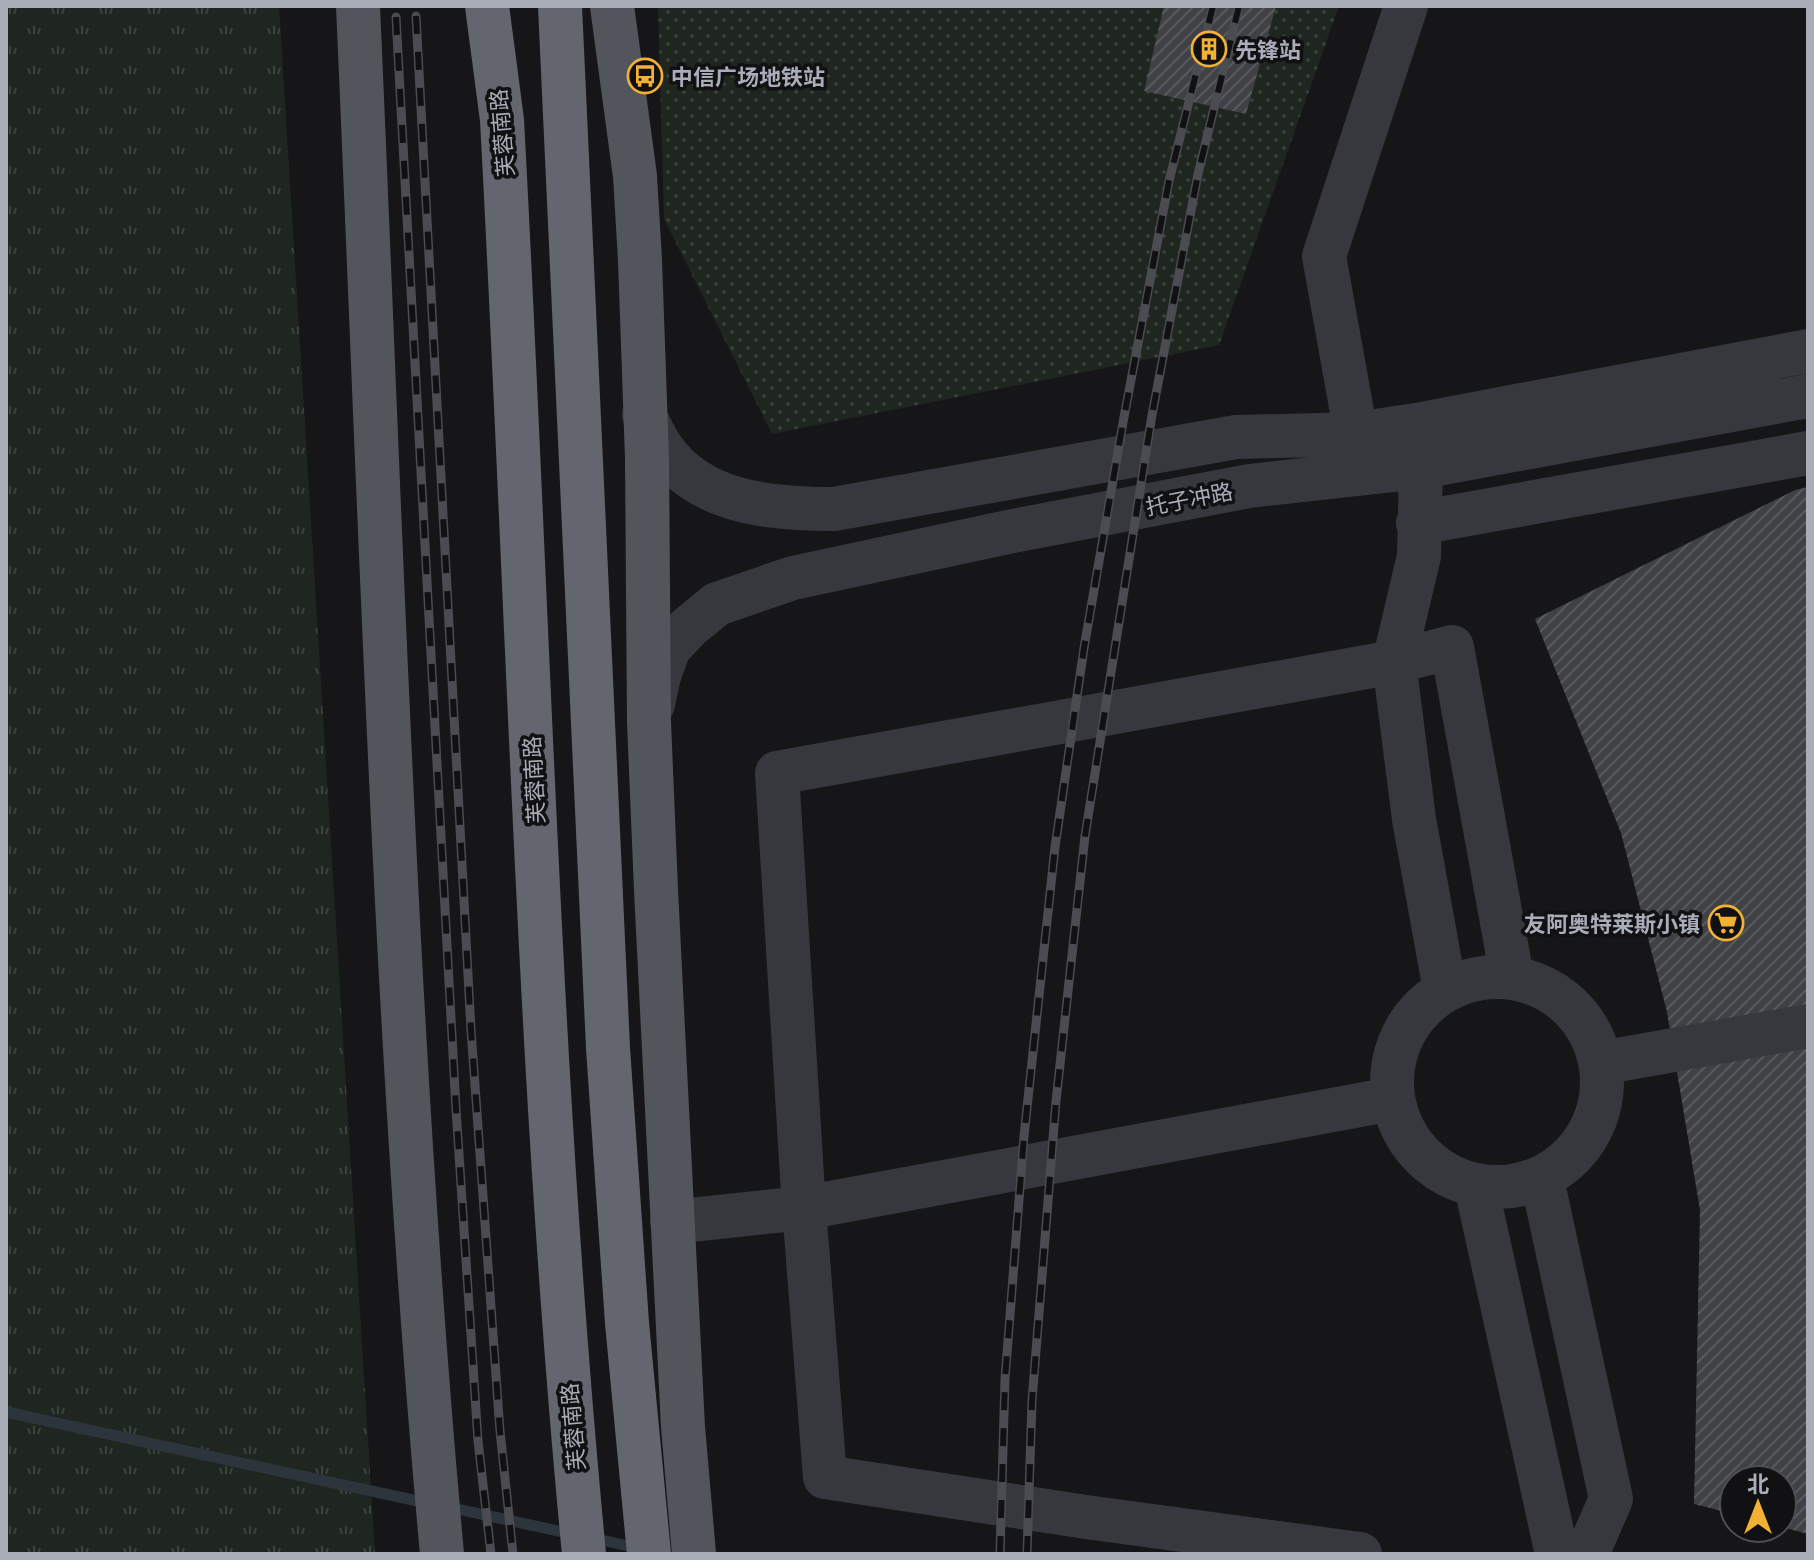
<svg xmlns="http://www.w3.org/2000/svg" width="1814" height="1560" viewBox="0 0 1814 1560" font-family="'Open Sans','Noto Sans SC',sans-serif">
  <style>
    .grass { fill: url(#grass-tufts) }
    .park { fill: url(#park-dots) }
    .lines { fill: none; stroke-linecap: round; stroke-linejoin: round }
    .stream { stroke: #2c353c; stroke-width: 11 }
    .building { fill: url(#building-hatch) }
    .minor { stroke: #37383d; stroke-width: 44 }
    .major { stroke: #53555c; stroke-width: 44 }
    .highway { stroke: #63666e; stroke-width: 44 }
    .rail-casing { stroke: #4a4c52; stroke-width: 9 }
    .rail { stroke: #111113; stroke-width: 6; stroke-dasharray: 18; stroke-linecap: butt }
    .labels { text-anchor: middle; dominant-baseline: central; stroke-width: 7; stroke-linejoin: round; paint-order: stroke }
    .poi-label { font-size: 22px; font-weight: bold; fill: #a8adb8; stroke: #111113; text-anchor: start }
    .street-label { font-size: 22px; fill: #a8adb8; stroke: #111113 }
  </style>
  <defs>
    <pattern id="grass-tufts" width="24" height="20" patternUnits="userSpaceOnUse" patternTransform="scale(2)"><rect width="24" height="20" fill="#1e261f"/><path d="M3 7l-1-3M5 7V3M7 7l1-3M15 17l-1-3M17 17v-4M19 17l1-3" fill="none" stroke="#3c433d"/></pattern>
    <pattern id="park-dots" width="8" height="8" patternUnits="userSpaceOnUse" patternTransform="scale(2)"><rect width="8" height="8" fill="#1e261f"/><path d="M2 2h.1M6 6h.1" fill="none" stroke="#3c433d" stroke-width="1.8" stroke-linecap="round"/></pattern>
    <pattern id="building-hatch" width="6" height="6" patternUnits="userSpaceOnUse" patternTransform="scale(2)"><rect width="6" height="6" fill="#404145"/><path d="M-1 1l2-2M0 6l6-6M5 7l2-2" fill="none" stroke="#595a5e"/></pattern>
  </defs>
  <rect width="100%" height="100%" fill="#161618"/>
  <path class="grass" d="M6,6H279L375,1554H6Z"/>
  <path class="park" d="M658,6H1339L1219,345L772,434L664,219Z"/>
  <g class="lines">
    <path class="stream" d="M6,1412L427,1503
      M448,1507L572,1534
      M592,1538L638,1548"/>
  </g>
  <path class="building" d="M1164,6H1276L1246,114L1144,91Z
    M1808,487V1534L1782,1527V1480H1734V1514L1694,1504L1700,1210L1667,1012L1621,833L1535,619L1795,490Z"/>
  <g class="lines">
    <path class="minor" d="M644,415C650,426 655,438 662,448C700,504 773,509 834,509L1236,437L1356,434L1416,425L1808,351
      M1356,434L1324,256L1406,6
      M1421,467L1419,556L1394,662L1414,819L1445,990
      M1418,523L1808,453
      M653,704L659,676L669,648L689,627L717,604L793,578L1008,532L1249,486L1421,467L1808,396
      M1392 1082a105 105 0 1 1 210 0a105 105 0 1 1-210 0Z
      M1601,1063L1808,1026
      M1542,1179L1611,1499L1587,1554
      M1476,1186L1557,1554
      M672,1222L804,1208L1392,1099
      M1360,1554L1086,1517L825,1477L804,1208L777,773L1394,662L1452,647L1512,977"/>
    <path class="major" d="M358,6C381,522 395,1039 442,1554
      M612,6L635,176L640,260L647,458L649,722L656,890L683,1427L694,1554"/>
    <path class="highway" d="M487,6L502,120C528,598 538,1077 584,1554
      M560,6L608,1048L627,1323L649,1554"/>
    <g class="rail-casing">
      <path id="rail" d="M416,16L471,1030L500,1431L513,1554
        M396,17L456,1109L478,1441L491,1554
        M1000,1554L1005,1379L1024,1136L1055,847L1084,648L1124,417L1169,181L1213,6
        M1027,1554L1032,1401L1056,1101L1085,836L1152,415L1198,174L1239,6"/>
    </g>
    <use href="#rail" class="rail"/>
  </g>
  <defs>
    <g id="building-ring" transform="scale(1.8)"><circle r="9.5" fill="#111113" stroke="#f2b134" stroke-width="1.5"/><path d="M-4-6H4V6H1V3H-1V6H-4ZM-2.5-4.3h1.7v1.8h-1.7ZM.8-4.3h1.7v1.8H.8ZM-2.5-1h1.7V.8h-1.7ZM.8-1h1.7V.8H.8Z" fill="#f2b134"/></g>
    <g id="bus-ring" transform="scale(1.8)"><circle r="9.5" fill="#111113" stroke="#f2b134" stroke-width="1.5"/><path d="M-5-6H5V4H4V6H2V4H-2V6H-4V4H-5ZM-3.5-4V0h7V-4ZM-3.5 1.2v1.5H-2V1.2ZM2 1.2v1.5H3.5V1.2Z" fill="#f2b134"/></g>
    <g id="supermarket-ring" transform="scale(1.8)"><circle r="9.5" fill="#111113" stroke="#f2b134" stroke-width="1.5"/><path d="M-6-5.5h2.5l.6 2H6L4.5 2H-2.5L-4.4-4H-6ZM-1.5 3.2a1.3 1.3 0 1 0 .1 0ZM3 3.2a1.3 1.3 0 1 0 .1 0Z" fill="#f2b134"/></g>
  </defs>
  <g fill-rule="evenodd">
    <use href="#building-ring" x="1209" y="49"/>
    <use href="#bus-ring" x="645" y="76"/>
    <use href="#supermarket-ring" x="1726" y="923"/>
  </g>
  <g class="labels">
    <g class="poi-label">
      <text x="1235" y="49">先锋站</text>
      <text x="671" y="76">中信广场地铁站</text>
      <text x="1700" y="923" text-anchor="end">友阿奥特莱斯小镇</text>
    </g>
    <g class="street-label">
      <text transform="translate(501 133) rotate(-95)">芙蓉南路</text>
      <text transform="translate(1189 498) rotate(-11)">托子冲路</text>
      <text transform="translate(533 780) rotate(-93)">芙蓉南路</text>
      <text transform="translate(572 1427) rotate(-95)">芙蓉南路</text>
    </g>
  </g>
  <rect width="1814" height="1560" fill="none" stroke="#a8adb8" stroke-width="16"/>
  <g transform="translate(1758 1504)"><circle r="38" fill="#111113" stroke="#4d4f55" stroke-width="2"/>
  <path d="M0-6L14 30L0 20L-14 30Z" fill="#f2b134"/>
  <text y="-12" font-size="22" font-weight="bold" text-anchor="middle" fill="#a8adb8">北</text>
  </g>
</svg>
